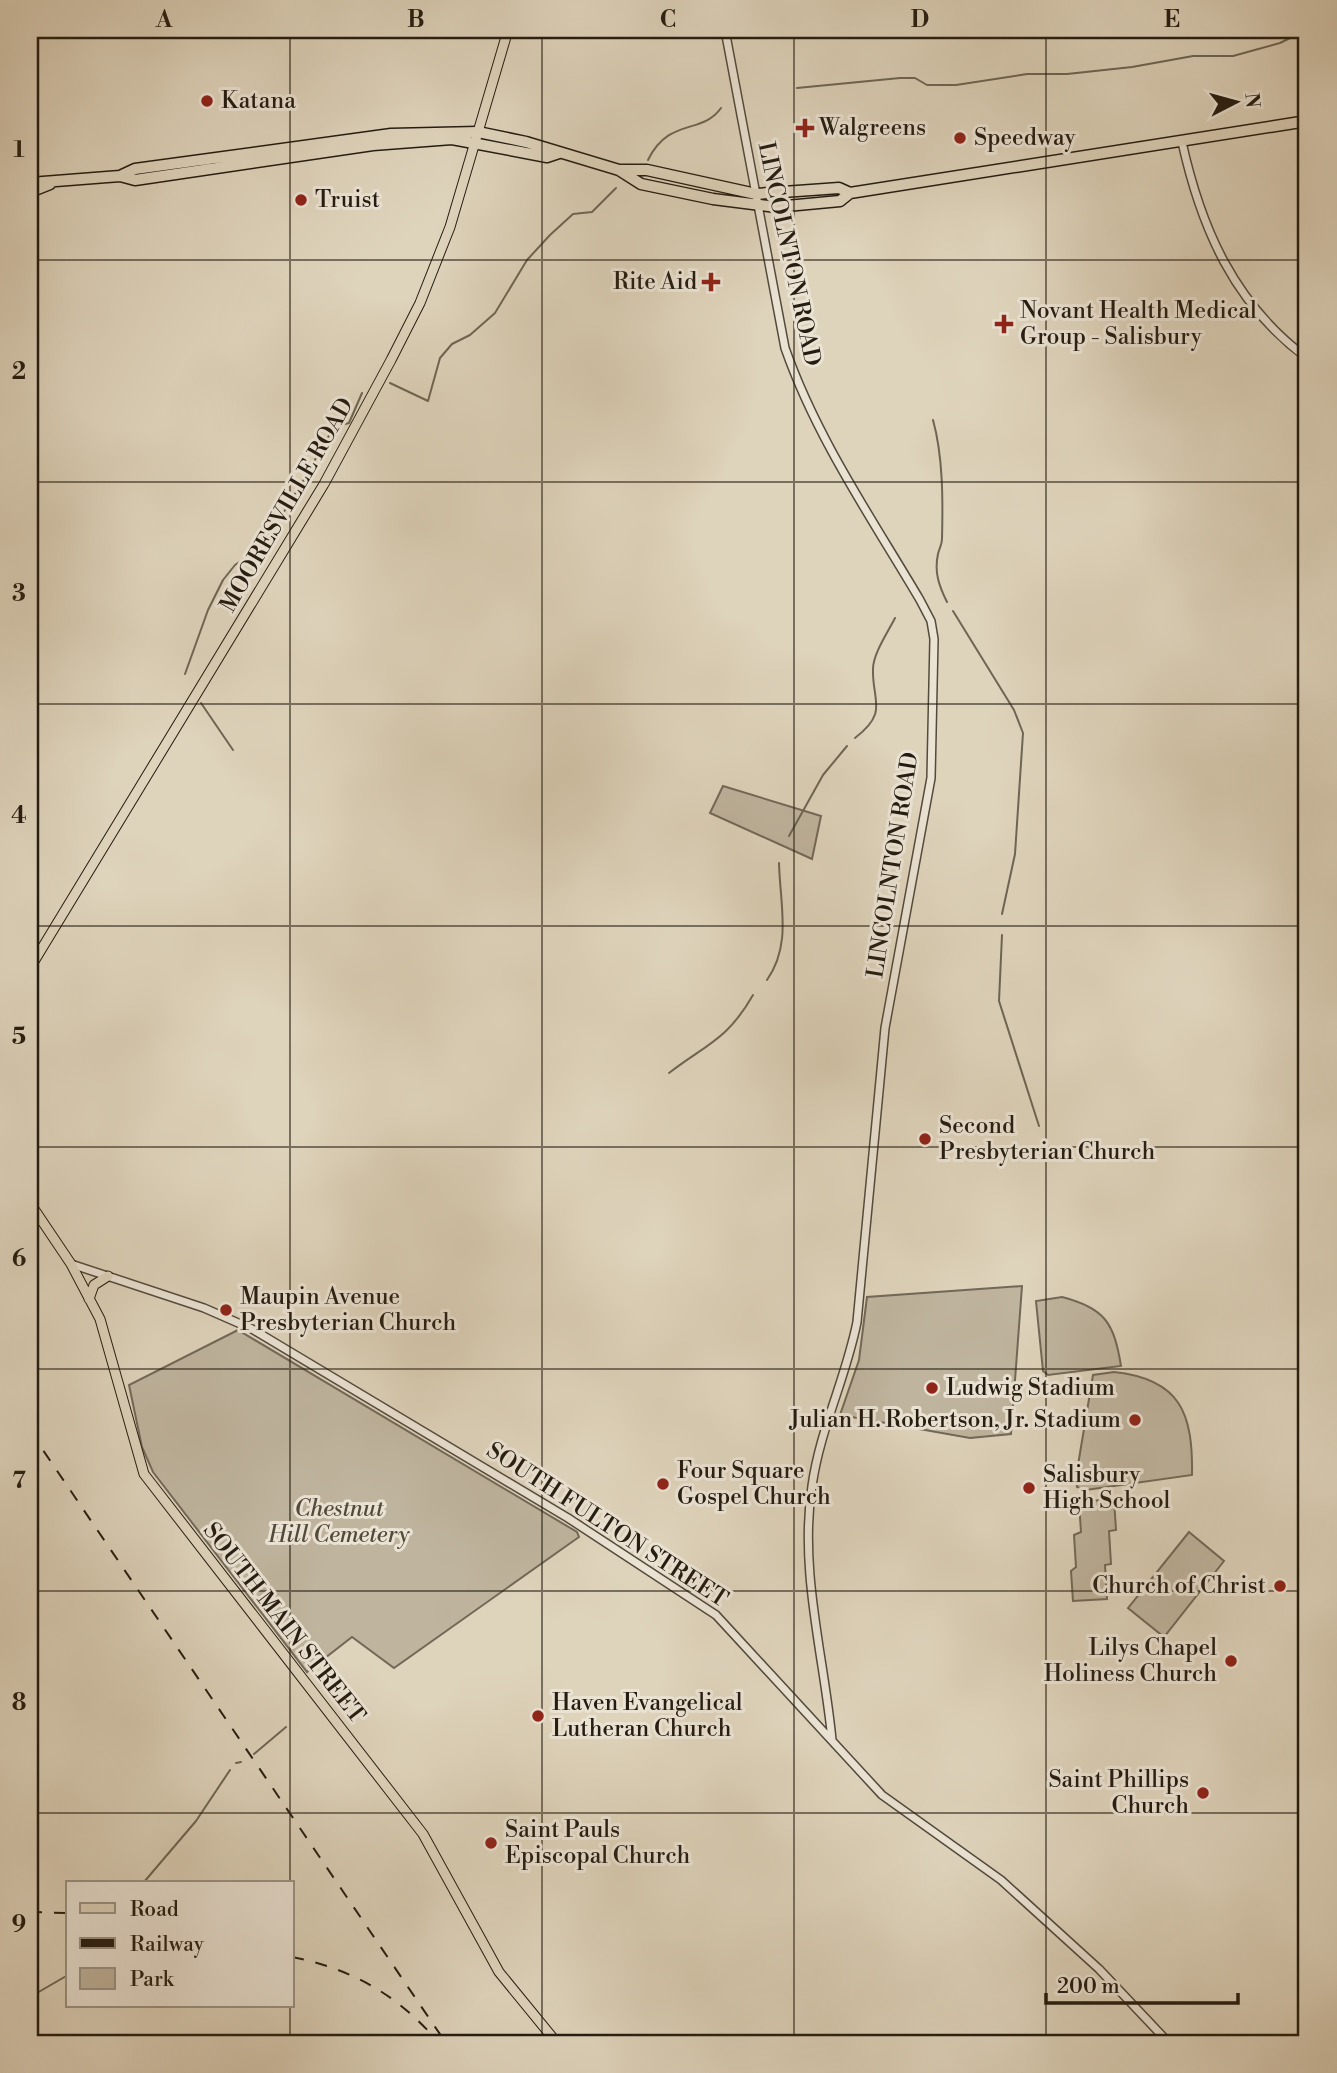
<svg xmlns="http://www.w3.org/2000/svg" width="1337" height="2073" viewBox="0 0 1337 2073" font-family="'Libre Bodoni',serif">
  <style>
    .green { fill: #bfb49e; stroke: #726858; stroke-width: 2 }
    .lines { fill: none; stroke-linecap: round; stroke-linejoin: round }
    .stream { stroke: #6e6554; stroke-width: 2 }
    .minor-casing { stroke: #534a3c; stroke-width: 10 }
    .major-casing { stroke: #251c11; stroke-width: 11 }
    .highway-casing { stroke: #251c11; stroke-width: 13 }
    .minor { stroke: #eae2d3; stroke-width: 7 }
    .major { stroke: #ded3bb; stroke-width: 9 }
    .highway { stroke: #ded3bb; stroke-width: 10 }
    .rail { stroke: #251c11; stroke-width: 2; stroke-dasharray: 12 12; stroke-linecap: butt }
    .grid { fill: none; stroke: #251c11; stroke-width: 2; stroke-opacity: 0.55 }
    .poi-dot { fill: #8f2418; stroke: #eae2d3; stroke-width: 2.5 }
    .labels { text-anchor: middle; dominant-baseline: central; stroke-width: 6; stroke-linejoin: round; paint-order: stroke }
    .poi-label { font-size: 23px; fill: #251c11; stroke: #eae2d3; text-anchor: start }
    .street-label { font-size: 23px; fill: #251c11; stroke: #eae2d3 }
    .park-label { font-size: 23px; font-style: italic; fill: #534a3b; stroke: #eae2d3 }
    .neatline { fill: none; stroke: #251c11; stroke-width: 2.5 }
    .grid-label { font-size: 23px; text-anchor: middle; font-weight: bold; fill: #251c11 }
  </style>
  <rect width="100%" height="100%" fill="#ded3bb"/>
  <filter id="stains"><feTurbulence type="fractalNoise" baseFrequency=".00286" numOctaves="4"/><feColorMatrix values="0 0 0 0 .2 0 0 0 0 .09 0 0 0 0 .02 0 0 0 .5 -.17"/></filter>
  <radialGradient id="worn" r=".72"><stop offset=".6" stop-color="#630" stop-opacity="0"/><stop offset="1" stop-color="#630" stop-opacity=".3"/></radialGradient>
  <path class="green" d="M723,786L821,816L812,859L710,813Z
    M1022,1286L1011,1434L970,1438L840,1415L859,1360L867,1297Z
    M1062,1297C1105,1308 1114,1323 1121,1366L1048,1375L1043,1371L1036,1301Z
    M238,1330L577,1532L579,1537L394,1668L352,1637L307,1672L153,1472L142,1447L129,1385Z
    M1114,1372C1181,1379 1193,1414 1192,1475L1086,1490L1077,1487L1076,1477L1093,1375Z
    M1114,1499L1116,1530L1109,1531L1111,1564L1105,1565L1107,1599L1073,1601L1071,1571L1076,1567L1074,1535L1081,1532L1079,1502Z
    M1189,1532L1224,1561L1164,1637L1128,1608Z"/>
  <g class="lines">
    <path class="stream" d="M797,88L900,78H915L927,85H956L1027,74H1067L1132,67L1193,56H1233L1280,43L1306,30
      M648,160C669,117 702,135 721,108
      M390,383L428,401L440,358L452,344L470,335L495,313L527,260L550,235L573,214L592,212L616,188
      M933,420C943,456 943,500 942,539C942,545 939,549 938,554C934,572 939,586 947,602
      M309,470L334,427L349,423L362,393
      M953,611L1014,710L1023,733L1015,854L1002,914
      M185,674L208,610L223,580L235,565L263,546L304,479
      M201,703L233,750
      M855,738C889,712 872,701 873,669C873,654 888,632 895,618
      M789,836L823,775L847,746
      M1002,935L999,1001L1039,1126
      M767,980C792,944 780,905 779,863
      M669,1073C707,1044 728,1039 753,995
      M254,1754L286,1727
      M236,1763L241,1762
      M144,1882L196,1821L230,1770
      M30,1997L68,1975"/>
    <g class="minor-casing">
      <path id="minor" d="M725,30L785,348C817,439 871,517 920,600L931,621L934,639L931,778L885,1028L857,1322C846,1378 820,1429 812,1486C799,1571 824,1656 832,1740
        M1182,142C1201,228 1234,304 1307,358
        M71,1264L204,1308L252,1329L568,1518L716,1615L882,1795L1001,1880L1099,1969L1169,2043"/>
    </g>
    <g class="major-casing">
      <path id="major" d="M30,968L324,484L391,360L420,303L450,227L508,30
        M30,1203L71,1264L100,1319L144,1474L423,1834L499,1972L557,2043
        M89,1299L94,1285L108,1276"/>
    </g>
    <g class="highway-casing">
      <path id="highway" d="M619,170H647L756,194L839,188L850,193
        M120,176L135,169L391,134L478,132L526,142L619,170L641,184L713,199L776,207L840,201L850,193L1307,121
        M30,183L120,176L135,180L373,145L452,139L547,157L559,153
        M30,192L50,184"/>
    </g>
    <use href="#minor" class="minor"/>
    <use href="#major" class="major"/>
    <use href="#highway" class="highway"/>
    <path class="rail" d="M30,1431L446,2043
      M30,1912L68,1913
      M292,1957C348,1968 393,1992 432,2035"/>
  </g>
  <path class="grid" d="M290,30V1882M542,30V2043M794,30V2043M1046,30V2043M30,260H1307M30,482H1307M30,704H1307M30,926H1307M30,1147H1307M30,1369H1307M30,1591H1307M30,1813H1307M290,2005V2043"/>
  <g class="poi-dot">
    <circle cx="207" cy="101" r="7"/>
    <path d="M801.5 117.5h7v7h7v7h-7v7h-7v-7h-7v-7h7z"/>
    <circle cx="960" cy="138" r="7"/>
    <circle cx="301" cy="200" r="7"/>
    <path d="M707.5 271.5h7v7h7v7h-7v7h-7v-7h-7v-7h7z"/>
    <path d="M1000.5 313.5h7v7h7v7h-7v7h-7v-7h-7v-7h7z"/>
    <circle cx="925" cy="1139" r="7"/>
    <circle cx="226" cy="1310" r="7"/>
    <circle cx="932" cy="1388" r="7"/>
    <circle cx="1135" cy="1420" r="7"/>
    <circle cx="663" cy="1484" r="7"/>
    <circle cx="1029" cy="1488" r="7"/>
    <circle cx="1280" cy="1586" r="7"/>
    <circle cx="1231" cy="1661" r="7"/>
    <circle cx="538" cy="1716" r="7"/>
    <circle cx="1203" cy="1793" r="7"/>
    <circle cx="491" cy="1843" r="7"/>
  </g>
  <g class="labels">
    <g class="poi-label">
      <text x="221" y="101">Katana</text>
      <text x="819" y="128">Walgreens</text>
      <text x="974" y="138">Speedway</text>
      <text x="315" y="200">Truist</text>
      <text x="697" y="282" text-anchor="end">Rite Aid</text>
      <text x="1020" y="311">Novant Health Medical<tspan x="1020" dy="26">Group - Salisbury</tspan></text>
      <text x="939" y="1126">Second<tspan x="939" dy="26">Presbyterian Church</tspan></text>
      <text x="240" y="1297">Maupin Avenue<tspan x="240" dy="26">Presbyterian Church</tspan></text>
      <text x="946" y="1388">Ludwig Stadium</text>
      <text x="1121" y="1420" text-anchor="end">Julian H. Robertson, Jr. Stadium</text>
      <text x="677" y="1471">Four Square<tspan x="677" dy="26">Gospel Church</tspan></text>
      <text x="1043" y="1475">Salisbury<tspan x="1043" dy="26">High School</tspan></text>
      <text x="1266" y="1586" text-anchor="end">Church of Christ</text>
      <text x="1217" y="1648" text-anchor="end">Lilys Chapel<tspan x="1217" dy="26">Holiness Church</tspan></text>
      <text x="552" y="1703">Haven Evangelical<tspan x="552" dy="26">Lutheran Church</tspan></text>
      <text x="1189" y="1780" text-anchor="end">Saint Phillips<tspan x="1189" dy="26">Church</tspan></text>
      <text x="505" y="1830">Saint Pauls<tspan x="505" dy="26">Episcopal Church</tspan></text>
    </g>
    <g class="street-label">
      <text transform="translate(789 254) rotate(78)">LINCOLNTON ROAD</text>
      <text transform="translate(287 505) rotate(-60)">MOORESVILLE ROAD</text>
      <text transform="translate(893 865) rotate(-81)">LINCOLNTON ROAD</text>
      <text transform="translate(607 1525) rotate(33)">SOUTH FULTON STREET</text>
      <text transform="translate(284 1623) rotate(52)">SOUTH MAIN STREET</text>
    </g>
    <g class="park-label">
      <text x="339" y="1509">Chestnut<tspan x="339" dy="26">Hill Cemetery</tspan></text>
    </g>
  </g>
  <rect width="1337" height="2073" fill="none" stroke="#ded3bb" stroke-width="77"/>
  <rect x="66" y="1881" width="228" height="126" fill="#eae2d3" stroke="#9b9385" stroke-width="2"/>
  <rect x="80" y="1903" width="35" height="10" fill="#ded3bb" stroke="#9b9385" stroke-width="2"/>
  <text x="130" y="1916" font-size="21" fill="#251c11">Road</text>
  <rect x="80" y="1938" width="35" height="10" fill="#251c11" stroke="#9b9385" stroke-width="2"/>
  <text x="130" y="1951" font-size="21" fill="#251c11">Railway</text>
  <rect x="80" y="1968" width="35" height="21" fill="#bfb49e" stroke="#9b9385" stroke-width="2"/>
  <text x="130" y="1986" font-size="21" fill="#251c11">Park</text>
  <g transform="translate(1236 102) rotate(84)" stroke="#eae2d3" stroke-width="5" paint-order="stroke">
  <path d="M0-5L12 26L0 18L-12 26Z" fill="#251c11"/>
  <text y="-10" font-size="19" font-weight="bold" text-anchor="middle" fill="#251c11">N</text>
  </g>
  <path d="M1046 1993v10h192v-10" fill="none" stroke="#251c11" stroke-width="3.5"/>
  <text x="1057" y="1993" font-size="21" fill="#251c11" stroke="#eae2d3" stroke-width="5" paint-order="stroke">200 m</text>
  <rect x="38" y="38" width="1260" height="1997" class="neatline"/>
  <g class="grid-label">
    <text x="164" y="27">A</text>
    <text x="416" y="27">B</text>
    <text x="668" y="27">C</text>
    <text x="920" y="27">D</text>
    <text x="1172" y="27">E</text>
    <text x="19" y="157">1</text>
    <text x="19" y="379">2</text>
    <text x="19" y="601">3</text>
    <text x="19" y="823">4</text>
    <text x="19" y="1044">5</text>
    <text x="19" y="1266">6</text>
    <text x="19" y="1488">7</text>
    <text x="19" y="1710">8</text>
    <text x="19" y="1932">9</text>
  </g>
  <rect width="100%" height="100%" filter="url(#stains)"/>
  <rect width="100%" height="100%" fill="url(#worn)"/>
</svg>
